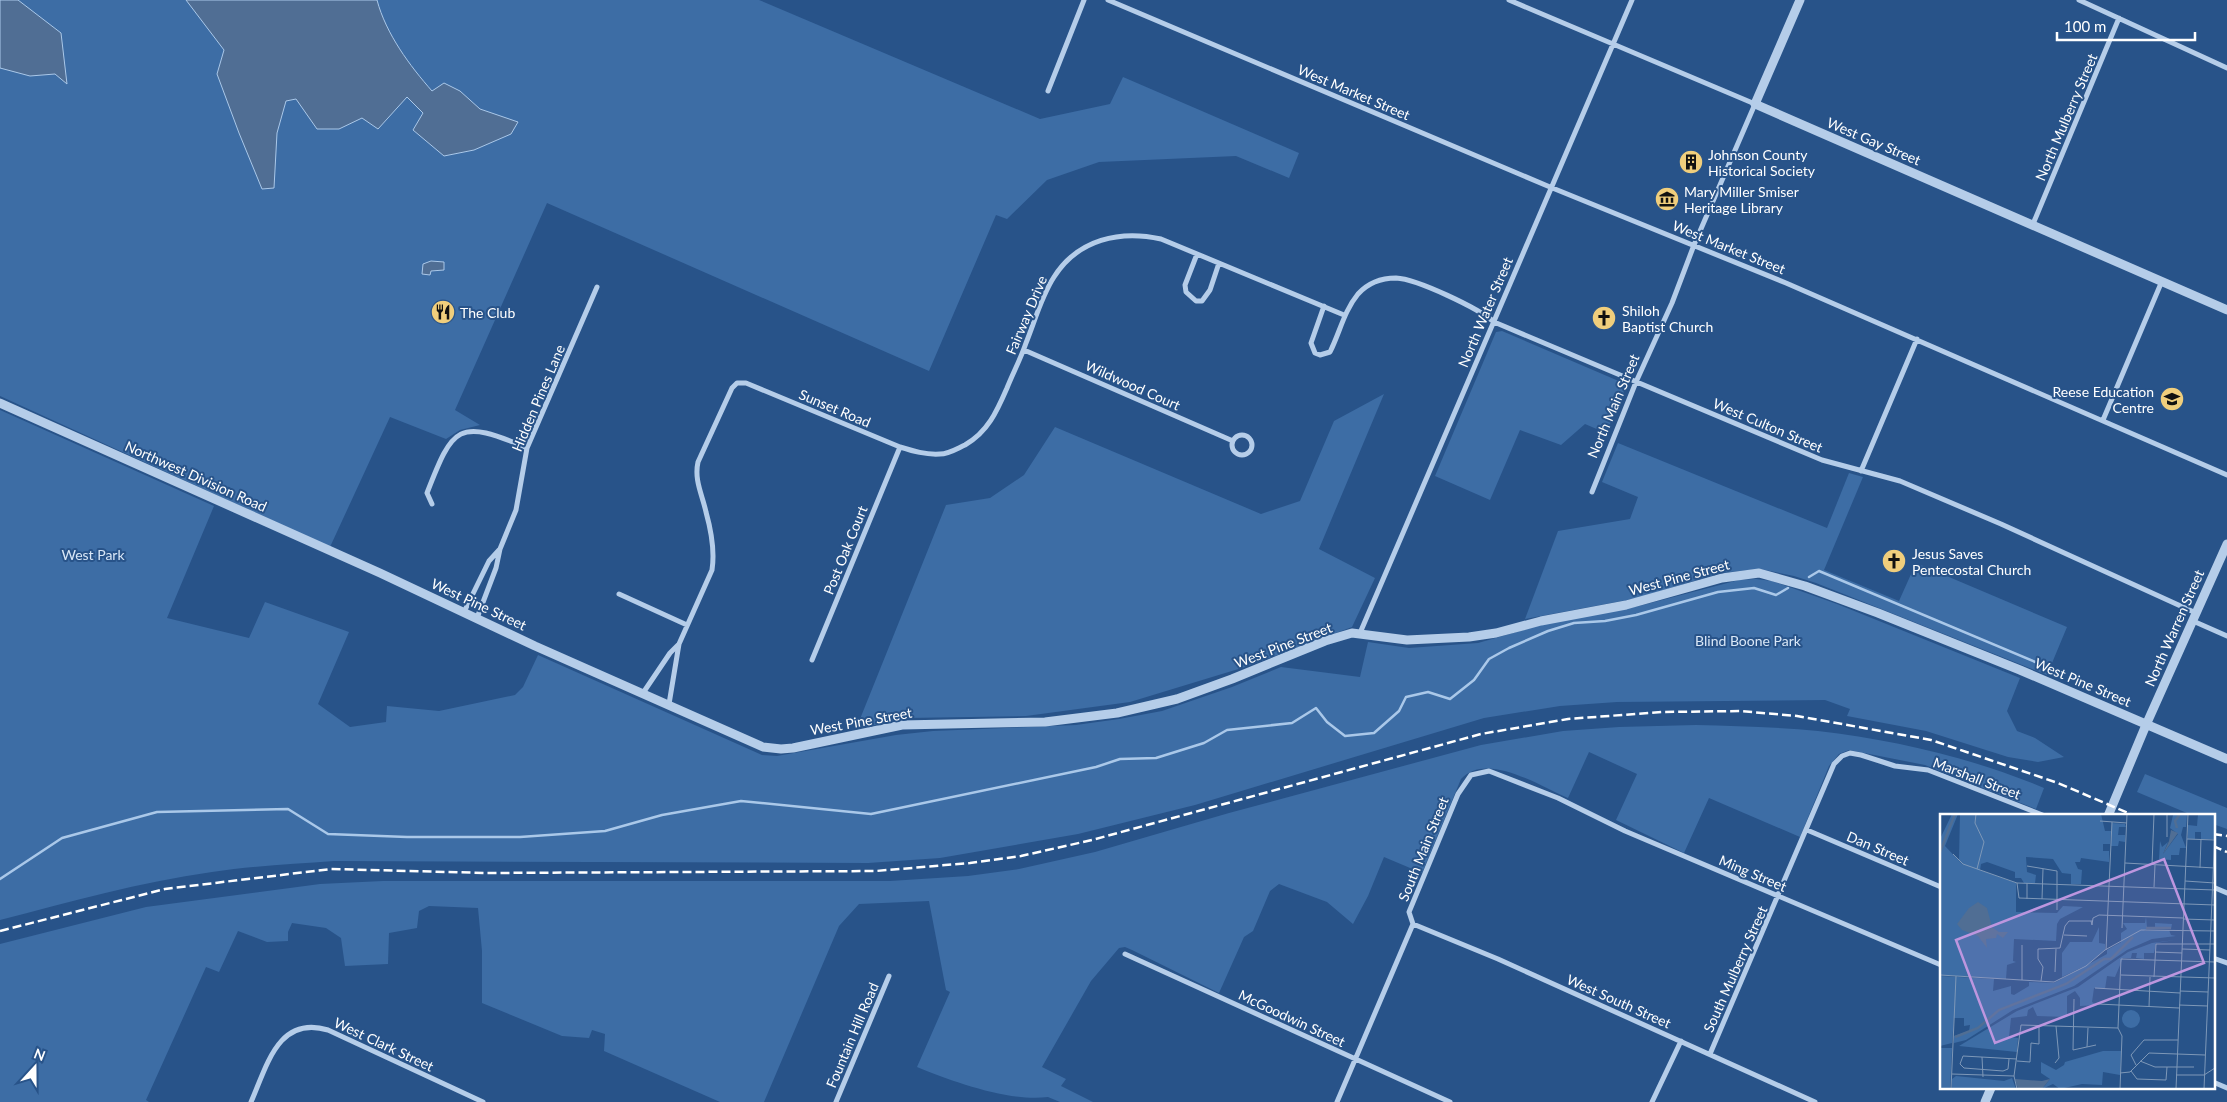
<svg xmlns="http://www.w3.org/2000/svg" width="2227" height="1102" viewBox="0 0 2227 1102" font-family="Lato,sans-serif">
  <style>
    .green { fill: #3d6da5 }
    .water { fill: #506e94; stroke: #aac8e9 }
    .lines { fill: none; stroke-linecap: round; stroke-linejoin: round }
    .stream { stroke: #aac8e9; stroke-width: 2.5 }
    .minor { stroke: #b5cde9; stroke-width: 5 }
    .tertiary { stroke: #b5cde9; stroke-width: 9 }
    .rail { stroke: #fff; stroke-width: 2.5; stroke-dasharray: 9 4; stroke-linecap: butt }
    .labels { text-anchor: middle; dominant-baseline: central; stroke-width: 4; stroke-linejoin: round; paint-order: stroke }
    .street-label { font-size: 14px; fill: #fff; stroke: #285389 }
    .poi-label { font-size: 14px; fill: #fff; stroke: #285389; text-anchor: start }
    .park-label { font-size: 14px; fill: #d9e7f7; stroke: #285389 }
    .inset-river { fill: none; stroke: #506e94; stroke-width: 2.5 }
    .inset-road { fill: none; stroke: #7e98b8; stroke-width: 1 }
    .view { fill: #bd96df; fill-opacity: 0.15; stroke: #bd96df; stroke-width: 2.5 }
    .inset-edge { fill: none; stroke: #fff; stroke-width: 2.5 }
  </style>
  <rect width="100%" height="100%" fill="#285389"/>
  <path class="green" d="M0,0H759L1040,119L1110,104L1123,77L1299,153L1289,178L1236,156L1099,162L1047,180L1007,219L996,215L929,371L547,203L455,410L480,425L460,430L446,439L390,417L330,547L0,396Z
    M1502,331L1621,382L1625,387L1624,392L1606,433L1585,424L1561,445L1520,430L1490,500L1435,476L1496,332Z
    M1384,394L1319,549L1375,578L1352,627L1245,667L1130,702L1026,716L906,718L856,729L946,505L990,498L1024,475L1055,427L1261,514L1300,501L1334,421Z
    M0,410L214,506L167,618L249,638L265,602L349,632L318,704L350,727L386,722L387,706L439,711L515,695L523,687L538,655L762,755L777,756L896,735L933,731L1076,725L1119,719L1162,711L1232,687L1281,667L1360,677L1368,642L1409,648L1478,643L1551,622L1639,606L1739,580L1756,579L1772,581L1837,604L2020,678L2007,711L2017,731L2035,738L2064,757L2038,762L2008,757L1926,731L1847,716L1850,709L1825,700L1617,702L1560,706L1484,718L1195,805L1078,834L940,858L868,863L334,861C293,864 252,866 212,872C140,882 70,902 0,920Z
    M1618,443L1827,528L1849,473L1863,477L1824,570L1899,601L1916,563L2067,627L2047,675L1816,583L1794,576L1760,569L1720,573L1638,598L1525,619L1558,531L1630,519L1638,497L1602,482Z
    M1696,725C1737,726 1778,727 1818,731C1895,740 1973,758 2044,788L2036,809L1925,765L1849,750L1839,754L1829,766L1800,837L1709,798L1684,853L1616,820L1637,774L1589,752L1568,798C1540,786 1486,751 1461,779L1422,873L1384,857L1368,896L1353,924L1327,902L1279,884L1270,891L1253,931L1244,937L1219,993L1132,950L1125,947L1119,948L1091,981L1042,1067L1066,1079L1061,1086L1093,1102H1060L1048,1097C1009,1102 954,1082 917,1067L950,992L946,990L929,901L859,904L839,926L764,1102H720L604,1051L605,1034L592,1030L589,1038L562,1036L482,1003V951L478,908L429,906L419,911L417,928L389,933L388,964L345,966L341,938L326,928L292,923L288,932V941L267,942L238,931L219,972L206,967L146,1100L149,1102H0V944L146,907L320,884L383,881H890L968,876L1019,869L1095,852L1229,813L1481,745L1563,731L1619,727Z
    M2145,774L2227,808V829L2213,824V816H2194L2137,792Z"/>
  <path class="water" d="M0,0H18L61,33L67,84L55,74L30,76L0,68Z
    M186,0H377C386,34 410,66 432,91L444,83L460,91L480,109L518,122L511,134L474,150L444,156L413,130L423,113L407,97L378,129L362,118L339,129H317L296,99L286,101L277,133L274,188L262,189L239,133L217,74L224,50Z
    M431,261L444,262V270L431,271L430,275L422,274L423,264Z"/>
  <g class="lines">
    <path class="stream" d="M1809,577L1819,571L2040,664
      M0,879L62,838L157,812L288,809L328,834L407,837H520L605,831L662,815L741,801L871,814L1096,767L1120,759L1156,758L1204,743L1227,730L1292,723L1316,708L1327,722L1345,736L1374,733L1399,711L1406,697L1428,692L1450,699L1474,680L1489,659L1509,648L1548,631L1574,623L1605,621L1636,615L1718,592L1754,588L1776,595L1788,588"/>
    <path class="minor" d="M1108,0L1550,187L1786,283L2227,475
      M1509,0L1755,104L1694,245L1672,303L1636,382L1592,492
      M2079,0L2227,68
      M1048,91L1084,0
      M2033,224L2119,18
      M1197,254L1185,285L1186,292L1196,301H1202L1210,290L1219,263
      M1324,306L1311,343L1315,353L1320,355L1330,352C1340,332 1344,311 1358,294C1368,283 1382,278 1396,278C1417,279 1478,308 1494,322L1822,460L1900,481L2001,524L2196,613
      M1024,350L1233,441
      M2103,420L2162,281
      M1232 445a10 10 0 1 1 20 0a10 10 0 1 1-20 0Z
      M1861,471L1917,339
      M432,504L427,493C453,426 458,418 527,448
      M619,594L687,625
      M464,612L489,561L499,550
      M477,618L496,568L500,549L516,510L527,448L597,287
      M2193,621L2227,636
      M1360,633L1632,0
      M812,660L900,447
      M643,693L670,653L678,645
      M669,704L679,644L712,570C715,551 711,530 706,512C702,494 694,480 698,462L732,388L737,383H746L900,447C913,451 926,455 940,454C949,454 958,448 965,445C988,432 997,411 1007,388C1013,373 1021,358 1026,343C1035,321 1041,297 1054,277C1078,239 1120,230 1161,239L1344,315
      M1807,830L1941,887
      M2213,887L2227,893
      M1413,924L1498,959L1815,1102
      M1125,954L1450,1102
      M2213,958L2227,963
      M1710,1054L1834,764L1842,756L1850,753L1861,755L1895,766L1928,770L2045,816
      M2213,1082L2227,1088
      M251,1102C267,1066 278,1015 328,1030L483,1102
      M836,1102L889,976
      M1337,1102L1413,924L1409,912L1458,794L1471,775L1489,771L1558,798L1625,831L1941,965
      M1652,1102L1681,1041"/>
    <path class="tertiary" d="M1800,0L1755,104L2227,310
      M0,403L380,573L535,646L763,747L781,749L793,748L902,725L1045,722L1117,713L1177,699L1232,679L1325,641L1352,633L1407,640L1469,637L1496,633L1541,621L1626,605L1722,578L1759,573L1805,586L1878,613L2020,670L2227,759
      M2108,816L2146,725L2227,544
      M1985,1102L1991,1088"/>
    <path class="rail" d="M2213,834L2227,836
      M2213,846L2227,852
      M0,931L165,889L331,869L487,873L876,871L970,863L1021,856L1092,840L1481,734L1568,719L1662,712L1740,711L1797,716L1931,740L2058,783L2135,816"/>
  </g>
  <defs>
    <g id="building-disc" transform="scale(1.25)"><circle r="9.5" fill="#f0ce7c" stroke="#285389"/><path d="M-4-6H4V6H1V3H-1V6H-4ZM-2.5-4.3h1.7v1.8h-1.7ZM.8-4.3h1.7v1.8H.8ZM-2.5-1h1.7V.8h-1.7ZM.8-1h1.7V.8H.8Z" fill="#111"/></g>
    <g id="museum-disc" transform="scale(1.25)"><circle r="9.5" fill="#f0ce7c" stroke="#285389"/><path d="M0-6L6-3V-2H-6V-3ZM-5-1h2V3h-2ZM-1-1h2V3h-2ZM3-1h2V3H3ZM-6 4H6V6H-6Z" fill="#111"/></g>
    <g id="restaurant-disc" transform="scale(1.25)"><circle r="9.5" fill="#f0ce7c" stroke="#285389"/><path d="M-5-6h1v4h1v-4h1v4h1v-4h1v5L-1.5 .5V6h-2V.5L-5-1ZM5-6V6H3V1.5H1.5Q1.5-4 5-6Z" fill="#111"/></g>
    <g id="church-disc" transform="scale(1.25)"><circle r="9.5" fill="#f0ce7c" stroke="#285389"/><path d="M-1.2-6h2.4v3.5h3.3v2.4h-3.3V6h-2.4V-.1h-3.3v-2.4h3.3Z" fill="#111"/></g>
    <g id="school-disc" transform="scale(1.25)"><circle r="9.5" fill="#f0ce7c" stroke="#285389"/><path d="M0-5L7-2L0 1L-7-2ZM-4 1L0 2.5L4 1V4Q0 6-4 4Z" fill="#111"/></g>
  </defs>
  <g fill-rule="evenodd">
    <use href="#building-disc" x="1691" y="162"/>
    <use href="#museum-disc" x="1667" y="199"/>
    <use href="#restaurant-disc" x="443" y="312"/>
    <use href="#church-disc" x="1604" y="318"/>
    <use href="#school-disc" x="2172" y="399"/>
    <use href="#church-disc" x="1894" y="561"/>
  </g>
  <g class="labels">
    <g class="street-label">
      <text transform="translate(1354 92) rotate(23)">West Market Street</text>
      <text transform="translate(2066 117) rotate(-67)">North Mulberry Street</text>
      <text transform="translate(1874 141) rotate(23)">West Gay Street</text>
      <text transform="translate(1729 247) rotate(22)">West Market Street</text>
      <text transform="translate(1485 312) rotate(-67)">North Water Street</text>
      <text transform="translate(1026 315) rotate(-67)">Fairway Drive</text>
      <text transform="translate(1133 385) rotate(24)">Wildwood Court</text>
      <text transform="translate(538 398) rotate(-67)">Hidden Pines Lane</text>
      <text transform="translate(1613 406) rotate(-67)">North Main Street</text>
      <text transform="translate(835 408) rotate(23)">Sunset Road</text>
      <text transform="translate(1768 425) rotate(23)">West Culton Street</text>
      <text transform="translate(196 476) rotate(24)">Northwest Division Road</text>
      <text transform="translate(845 550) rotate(-68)">Post Oak Court</text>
      <text transform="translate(1679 577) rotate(-15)">West Pine Street</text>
      <text transform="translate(479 604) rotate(25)">West Pine Street</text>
      <text transform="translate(2174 628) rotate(-66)">North Warren Street</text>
      <text transform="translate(1283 645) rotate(-21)">West Pine Street</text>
      <text transform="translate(2083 682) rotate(23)">West Pine Street</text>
      <text transform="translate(861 721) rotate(-10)">West Pine Street</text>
      <text transform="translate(1977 778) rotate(21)">Marshall Street</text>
      <text transform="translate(1878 848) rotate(23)">Dan Street</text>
      <text transform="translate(1423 849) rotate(-68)">South Main Street</text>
      <text transform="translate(1753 873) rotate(23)">Ming Street</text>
      <text transform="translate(1735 969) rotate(-66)">South Mulberry Street</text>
      <text transform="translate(1619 1001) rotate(24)">West South Street</text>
      <text transform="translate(1292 1018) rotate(25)">McGoodwin Street</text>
      <text transform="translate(852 1035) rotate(-67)">Fountain Hill Road</text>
      <text transform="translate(384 1044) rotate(25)">West Clark Street</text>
    </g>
    <g class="poi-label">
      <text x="1708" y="154">Johnson County<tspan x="1708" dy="16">Historical Society</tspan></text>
      <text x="1684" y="191">Mary Miller Smiser<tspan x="1684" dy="16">Heritage Library</tspan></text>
      <text x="1622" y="310">Shiloh<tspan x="1622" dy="16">Baptist Church</tspan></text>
      <text x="460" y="312">The Club</text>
      <text x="2154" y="391" text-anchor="end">Reese Education<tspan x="2154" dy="16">Centre</tspan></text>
      <text x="1912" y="553">Jesus Saves<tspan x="1912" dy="16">Pentecostal Church</tspan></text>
    </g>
    <g class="park-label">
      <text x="93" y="554">West Park</text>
      <text x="1748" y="640">Blind Boone Park</text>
    </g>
  </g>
  <g transform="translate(1940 814)">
    <rect width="275" height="275" fill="#285389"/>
    <path d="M12,0H18L5,32L23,51L19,46L20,0H161L165,17H171L170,30H163V37H169V48L141,44L140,48H135L138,55L142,56L141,70H131V60L122,59L113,45L86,43L87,58L96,61L95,69H84L81,64H75V58L47,48L41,50L40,56L76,69V98L117,99L123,92L143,93L120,105L117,110L116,127L74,125L73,147L76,148L67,151L66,165L0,161V25ZM247,0L246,13H243L241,21L246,34H240L239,41H231V46L219,45L220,27L222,33L228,28L223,40L238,20L230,14L233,1ZM258,0H274V25H261V18H255V25H248V11L257,12ZM172,9L185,10L186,13H179L178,21H185V28L179,27L178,32H171ZM206,103L207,113L215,114V109L232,110L231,115H207L181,129V119L187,115L183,109H205ZM159,113V129L165,130V136L147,151L122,163V139L130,128H152ZM229,116L231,121L236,122L212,125L187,136L134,172L73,196L26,226L14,229V222L29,217L30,211L24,212V204H14L12,229L0,232V162L54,165L53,177L71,172V180L74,181L89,172V168L114,169L167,140V136L201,117ZM235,126L216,129L214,139H204V145L196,144L197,139H192L191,144H183L175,163L167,162L165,175L154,174L152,188L157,191L140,192V184L135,177L127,182V203L97,202L93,193L88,196L87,202L71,204L69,223L78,224L77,238L19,232L77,197L138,173L188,138L212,129ZM182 205a9 9 0 1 1 18 0a9 9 0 1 1-18 0ZM0,234H12L10,275H0ZM163,237H181L180,261L163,258L162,271L142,270L120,275L113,270L102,275L110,265L101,259V248L116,256L124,251L125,248ZM16,262L64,267L72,264L76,275H12V265Z" fill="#3d6da5"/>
    <path d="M231,16L238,19L223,40L229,27ZM38,88L47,94L52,113L59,118H68L63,124L57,120L56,124L46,125L47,134L38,122L22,116L17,110L29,94ZM75,265L102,267L110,265L102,275H78Z" fill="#506e94"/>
    <path class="inset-river" d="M237,14L235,7L240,0M0,38L15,0M206,114H231M15,223L38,214L59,196L126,170L164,145H171L193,123"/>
    <path class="inset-road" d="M36,0L35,9L44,28L37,55M160,7L187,9M227,23V0M247,25L275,26M13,40L23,50L77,69L275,76M185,49L275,54M212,51L214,0M87,52L117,57V96M260,54L261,25M245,67L275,69M77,69L79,84L275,91M214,73L215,51M87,85V69M102,85L103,55M243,105L275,106M151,107L152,111L153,104L159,101L243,104M182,114L187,0M124,121L147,122M82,131V166M242,135L270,136M166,136L172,8M215,138L242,139M115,158L116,135M0,161L114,168L146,152L165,136L201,116L275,117M181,161L275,164M214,163L216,130H275M101,167L103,153L98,145V135L120,134L125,112L129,107H153M155,174L240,179M240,177L268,178M134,185L133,236L156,231M158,190L239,194M239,191L268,192M209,193L210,163M147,233L148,214M42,243L43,263M69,245L68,255L63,257L24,254L20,250L23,242L77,245M77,247L90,248L91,229L99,230V211M200,247L215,253H254M115,249L119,244L116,212M196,251L191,241L204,226H238M191,257L197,265L226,266L227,253M180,259L190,258L209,239L265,241M12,260L74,262M236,261H264L275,254M11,275L16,162M77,275L74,262L81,211L178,214M180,275L182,222L178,214L181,145L275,148M236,275L248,0M264,275L275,15"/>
    <path class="view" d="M224,45L264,149L55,229L16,126Z"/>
    <rect width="275" height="275" class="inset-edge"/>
  </g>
  <g transform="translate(35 1067) rotate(21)" stroke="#285389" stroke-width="4" paint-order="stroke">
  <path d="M0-4L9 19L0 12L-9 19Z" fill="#ffffff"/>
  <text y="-8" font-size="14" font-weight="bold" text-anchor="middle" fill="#ffffff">N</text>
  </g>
  <path d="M2057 32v8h138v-8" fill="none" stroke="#ffffff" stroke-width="2.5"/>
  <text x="2064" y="32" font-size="15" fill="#ffffff" stroke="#285389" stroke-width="4" paint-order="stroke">100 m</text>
</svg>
